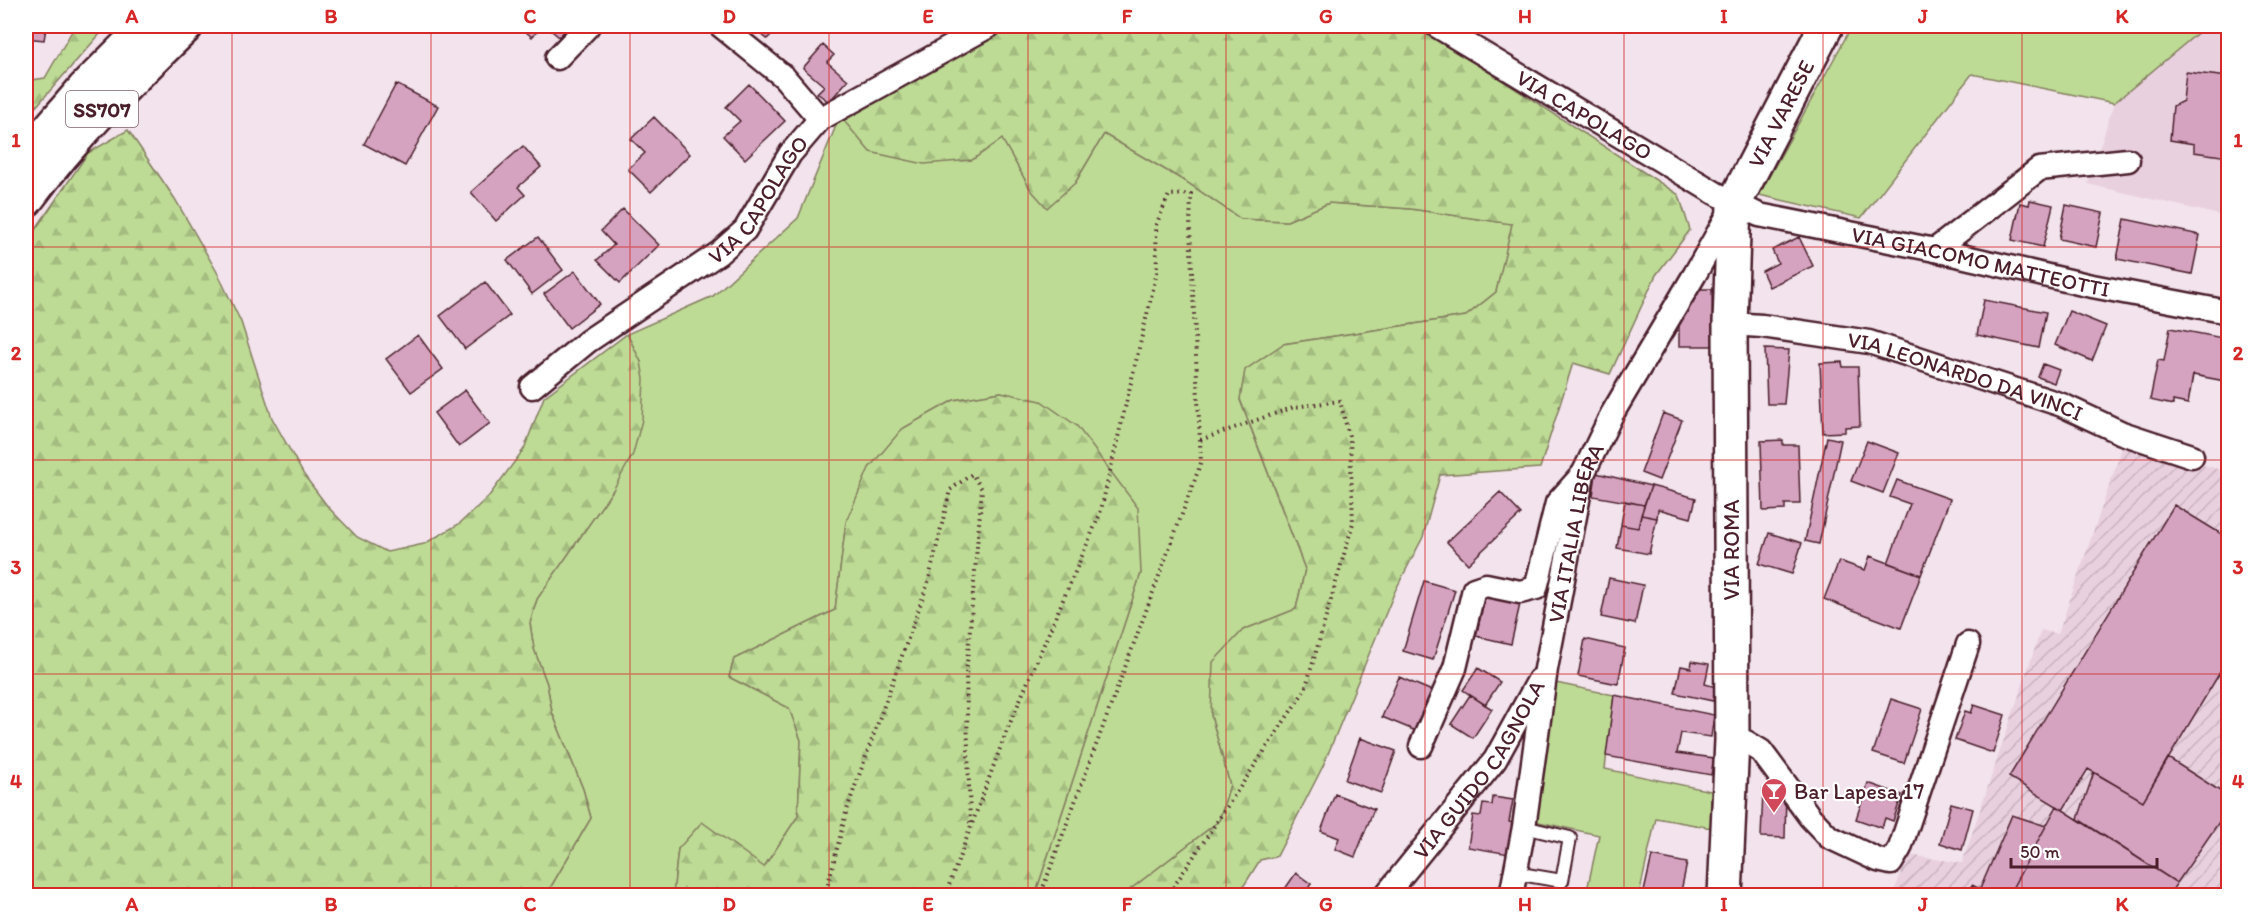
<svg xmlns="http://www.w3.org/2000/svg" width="2254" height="921" viewBox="0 0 2254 921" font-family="Itim,sans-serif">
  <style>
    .built { fill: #e9d0df }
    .industrial { fill: url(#industrial-furrows) }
    .green { fill: #bddb94; stroke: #847d60; stroke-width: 1.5 }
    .forest { fill: url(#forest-firs); stroke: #847d60; stroke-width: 1.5 }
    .building { fill: #d5a3c0; stroke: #4a1f2b; stroke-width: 1.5 }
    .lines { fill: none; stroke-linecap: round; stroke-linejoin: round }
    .service-casing { stroke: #4a1f2b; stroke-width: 16 }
    .minor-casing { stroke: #4a1f2b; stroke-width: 27 }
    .secondary-casing { stroke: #4a1f2b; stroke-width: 38 }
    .trunk-casing { stroke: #4a1f2b; stroke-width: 38 }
    .path { stroke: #4a1f2b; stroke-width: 4; stroke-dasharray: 1.5 4.5; stroke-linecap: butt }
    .service { stroke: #fff; stroke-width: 12 }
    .minor { stroke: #fff; stroke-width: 22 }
    .secondary { stroke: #fff; stroke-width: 33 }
    .trunk { stroke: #fff; stroke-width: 33 }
    .grid { fill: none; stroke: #d62828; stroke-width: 1.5; stroke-opacity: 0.55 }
    .labels { text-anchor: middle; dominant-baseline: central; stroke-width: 4.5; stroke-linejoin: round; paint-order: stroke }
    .shield { fill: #fff; stroke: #80626b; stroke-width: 1.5 }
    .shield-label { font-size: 21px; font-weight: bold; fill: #4a1f2b }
    .street-label { font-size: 22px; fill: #4a1f2b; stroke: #fff }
    .poi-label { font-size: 22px; fill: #4a1f2b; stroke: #fff; text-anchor: start }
    .neatline { fill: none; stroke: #d62828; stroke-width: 2 }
    .grid-label { font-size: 20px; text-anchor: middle; font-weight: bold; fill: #d62828 }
  </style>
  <defs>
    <pattern id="industrial-furrows" width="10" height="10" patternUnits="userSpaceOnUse" patternTransform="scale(1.5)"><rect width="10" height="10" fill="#e9d0df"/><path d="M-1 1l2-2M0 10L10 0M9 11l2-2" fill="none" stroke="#c9b2c0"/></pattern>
    <pattern id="forest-firs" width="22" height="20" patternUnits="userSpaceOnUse" patternTransform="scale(1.5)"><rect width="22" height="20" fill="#bddb94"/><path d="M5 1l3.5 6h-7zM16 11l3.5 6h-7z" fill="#a4bc80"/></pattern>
  </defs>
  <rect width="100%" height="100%" fill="#f2e3ec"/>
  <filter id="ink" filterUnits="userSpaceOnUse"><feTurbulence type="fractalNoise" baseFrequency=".0167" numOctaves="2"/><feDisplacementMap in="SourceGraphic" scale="12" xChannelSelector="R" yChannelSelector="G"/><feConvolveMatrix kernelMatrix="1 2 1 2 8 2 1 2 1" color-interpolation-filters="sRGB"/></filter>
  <g filter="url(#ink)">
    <path class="built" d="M2206,26H2228V217L2088,184L2114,103Z"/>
    <path class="industrial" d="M2126,437L2196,463L2228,472V891L2226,895L1892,896L1909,855L1962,863L2041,630L2058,634Z"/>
    <path class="green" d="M1852,26H2206L2114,103L1972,74L1861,218L1759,195Z
      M840,116L972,160L1002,139L1031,190L1075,183L1104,134L1188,183L1241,219L1287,221L1329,203L1411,209L1513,224L1496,292L1466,316L1283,344L1240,400L1305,569L1296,609L1243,630L1211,715L1230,785L1219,821L1123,895H1035L1141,573L1001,392L954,400L902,429L846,522L835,610L734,659L729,677L789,708L801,740L798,816L764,867L678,849L673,895H546L591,818L583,789L552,712L547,684L534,649L530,623L537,599L613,490L641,362L627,334L713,296L798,218Z
      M1551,682L1614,695L1605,769L1711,791L1712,828L1656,818L1639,895H1586L1599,835L1534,821Z"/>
    <path class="forest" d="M75,26H107L26,118V81L45,78Z
      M1023,26H1409L1440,40L1679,195L1690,230L1656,275L1610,374L1573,363L1540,468L1440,475L1423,537L1395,591L1323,766L1277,856L1260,860L1238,895H1123L1219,821L1230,785L1211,715L1213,662L1243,630L1296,609L1305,569L1240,399L1245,370L1283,344L1466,316L1496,292L1512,224L1411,209L1329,203L1287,221L1241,219L1188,183L1104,134L1075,183L1047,208L1031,190L1002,139L972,160L924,164L870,152L840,116L1003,31Z
      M128,130L175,199L217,272L241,322L272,418L304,475L328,507L357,537L387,552L424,544L459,524L489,496L524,449L544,397L627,334L641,362L644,379L642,420L633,454L613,490L537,599L530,623L534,649L547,684L552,712L583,789L591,818L546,895H26V243L88,153Z
      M1001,392L1041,401L1077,426L1138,508L1141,573L1035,895H673L678,849L702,822L764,867L798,816L801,740L789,708L729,677L734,659L835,610L846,522L869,468L902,429L954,400Z"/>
    <path class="building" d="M26,26L46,28L44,40L26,38Z
      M519,26H542L532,37Z
      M546,26H569L559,37Z
      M752,26H780L767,39Z
      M823,45L834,55L827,62L848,80L829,102L817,93L824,86L803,68Z
      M2186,72L2228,77V157L2194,152V144L2170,140L2173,106L2183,101Z
      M396,84L438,106L405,166L364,144Z
      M749,84L785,121L745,159L723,136L740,121L726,107Z
      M654,117L690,154L651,192L628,169L645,153L631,139Z
      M523,146L541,167L518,187L525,195L496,221L471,192Z
      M2030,200L2053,205L2043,247L2012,240L2020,203L2029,205Z
      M2066,205L2103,213L2096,247L2059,239Z
      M623,209L659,245L620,283L597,260L614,245L601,231Z
      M2125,219L2200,235L2192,274L2117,259Z
      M538,237L563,270L532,294L507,260Z
      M1799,237L1813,266L1769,287L1762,271L1778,263L1772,250Z
      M575,271L600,304L569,328L544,294Z
      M485,282L510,315L465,349L440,316Z
      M1698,289H1712L1713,346H1679V323Z
      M1984,300L2046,312L2039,348L1977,335Z
      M2069,311L2106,326L2092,361L2055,345Z
      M2170,328L2228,339V364L2225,381L2193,375L2188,404L2173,401V405L2150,400L2158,360L2164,361Z
      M418,335L443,369L411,392L386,359Z
      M1765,349L1789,350L1784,404H1767Z
      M1842,362L1843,367H1858L1860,426L1845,427V432L1823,433L1820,363Z
      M2043,364L2059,370L2054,383L2038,377Z
      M465,390L490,423L459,447L434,413Z
      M1663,413L1682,420L1659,480L1641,473Z
      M1827,437L1841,440L1819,544L1805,541Z
      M1783,440V445H1798L1800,504H1785V510L1763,511L1761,441Z
      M1867,441L1899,453L1883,493L1851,481Z
      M1596,473L1651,486L1644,505L1593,496Z
      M1897,480L1950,499L1921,575L1888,563L1910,504L1890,497Z
      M1651,486L1696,498L1691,518L1658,509L1657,518L1641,515Z
      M1500,492L1521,514L1468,564L1447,542Z
      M1625,501L1644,505L1638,528L1621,525Z
      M2174,505L2228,538V659L2143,801L2088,769L2063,810L2009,777Z
      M1641,515L1657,518L1649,554L1617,548L1621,525L1638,528Z
      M1769,533L1802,543L1792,574L1759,564Z
      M1870,556L1921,575L1901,628L1824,599L1839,561L1865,570Z
      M1609,578L1643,585L1635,624L1601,617Z
      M1424,581L1455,590L1433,660L1403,651Z
      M1485,597L1520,604L1511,644L1476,636Z
      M1585,639L1625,648L1618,684L1578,676Z
      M1692,661L1709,664L1705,684L1716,687L1713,701L1675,693L1681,666L1691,668Z
      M1478,668L1500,682L1485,705L1463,690Z
      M1399,677L1432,691L1416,731L1382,717Z
      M1470,695L1492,709L1473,738L1451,724Z
      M1614,695L1714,715L1711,737L1681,733L1677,753L1714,758L1711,775L1606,756Z
      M1891,699L1922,709L1904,763L1873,753Z
      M1974,705L2005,715L1993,753L1955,740L1965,711L1971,713Z
      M1360,738L1396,751L1381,793L1345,780Z
      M2168,758L2228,796V809L2177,883L2078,819L2094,772L2143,801Z
      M1868,783L1902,795L1893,821L1885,818L1882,828L1856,819Z
      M1763,790H1786L1785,838L1761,837Z
      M1335,794L1374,809L1355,857L1335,849L1339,838L1321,831Z
      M1493,797L1513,800L1509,822L1514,823L1509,854L1468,847L1473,815L1481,816L1483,804L1492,805Z
      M1951,803L1973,809L1962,850L1940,843Z
      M2057,806L2177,883L2168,896H2008Z
      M2012,815L2046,826L2008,896H1965L1972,885L1980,889Z
      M1652,856L1687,863L1680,896H1643Z
      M1296,873L1311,884L1303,896H1280Z"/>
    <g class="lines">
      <g class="service-casing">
        <path id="service" d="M1515,873L1562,881L1570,838L1524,827"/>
      </g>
      <g class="minor-casing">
        <g id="minor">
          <path d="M721,26L784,77L820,119"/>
          <path id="s1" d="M1437,26L1715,193L1759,215L1935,250L2087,285L2228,312"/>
          <path d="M557,58L588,26"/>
          <path d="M1935,250L2039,169L2128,160"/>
          <path id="s2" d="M1730,324L1762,326L1869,342L2062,405L2122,433L2192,456"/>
          <path id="s3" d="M532,387L588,341L719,253L745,230L790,154L820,119L989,26"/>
          <path d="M1732,740L1746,742L1761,751L1810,817L1829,837L1878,860L1891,863L1900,848L1968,644"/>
          <path d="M1421,746L1455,668L1474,589L1486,585L1520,592L1536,588L1557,503L1582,475"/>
          <path id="s4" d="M1385,896L1495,760L1539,680"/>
          <path id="s5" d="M1511,896L1524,827L1546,669L1583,474L1612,414L1695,274L1731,210"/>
        </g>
      </g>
      <g class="secondary-casing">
        <g id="secondary">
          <path id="s6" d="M1725,896L1732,740L1730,324L1734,204L1826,26"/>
        </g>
      </g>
      <g class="trunk-casing">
        <path id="trunk" d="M26,156L84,89L147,26
          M26,200C73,136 129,81 186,26"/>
      </g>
      <path class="path" d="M1170,892L1305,690L1353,523L1350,440L1340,401L1294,407L1200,440
        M825,896L847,809L928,583L950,490L972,474L982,489L966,675L970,824
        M945,896L1007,730L1100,514L1157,272L1156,225L1169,195L1191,194L1190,229L1201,463L1040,896"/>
      <use href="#service" class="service"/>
      <use href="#minor" class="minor"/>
      <use href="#secondary" class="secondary"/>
      <use href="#trunk" class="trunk"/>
    </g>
  </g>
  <path class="grid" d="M232,26V896M431,26V896M630,26V896M829,26V896M1028,26V896M1226,26V896M1425,26V896M1624,26V896M1823,26V896M2022,26V896M26,247H2228M26,460H2228M26,674H2228"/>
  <defs>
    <g id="bar-pin" transform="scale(1.35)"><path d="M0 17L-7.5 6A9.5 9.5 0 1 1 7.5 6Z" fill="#d1495b" stroke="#fff"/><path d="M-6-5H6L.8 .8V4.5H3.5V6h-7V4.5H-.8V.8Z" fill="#fff"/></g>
  </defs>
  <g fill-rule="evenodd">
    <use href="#bar-pin" x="1774" y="791"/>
  </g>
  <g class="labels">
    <rect class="shield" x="66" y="91" width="72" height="36" rx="4.5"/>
    <g class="shield-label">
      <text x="102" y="109">SS707</text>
    </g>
    <g class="street-label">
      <text stroke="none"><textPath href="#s6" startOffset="794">VIA VARESE</textPath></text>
      <text stroke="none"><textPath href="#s1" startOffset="172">VIA CAPOLAGO</textPath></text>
      <text stroke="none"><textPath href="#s3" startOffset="297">VIA CAPOLAGO</textPath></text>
      <text stroke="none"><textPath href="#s1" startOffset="600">VIA GIACOMO MATTEOTTI</textPath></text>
      <text stroke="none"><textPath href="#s2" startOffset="242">VIA LEONARDO DA VINCI</textPath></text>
      <text stroke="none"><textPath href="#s5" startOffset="369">VIA ITALIA LIBERA</textPath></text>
      <text transform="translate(1731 550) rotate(-90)">VIA ROMA</text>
      <text stroke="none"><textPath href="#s4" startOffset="158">VIA GUIDO CAGNOLA</textPath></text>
    </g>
    <g class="poi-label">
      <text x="1794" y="791">Bar Lapesa 17</text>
    </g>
  </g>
  <rect width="2254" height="921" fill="none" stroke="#fff" stroke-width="66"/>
  <path d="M2011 858v9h146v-9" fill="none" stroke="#4a1f2b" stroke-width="3"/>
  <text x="2020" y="858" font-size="18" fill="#4a1f2b" stroke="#ffffff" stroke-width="4.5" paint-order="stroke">50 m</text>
  <rect x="33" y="33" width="2188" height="855" class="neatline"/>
  <g class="grid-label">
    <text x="132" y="23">A</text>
    <text x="331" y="23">B</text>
    <text x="530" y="23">C</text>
    <text x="729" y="23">D</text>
    <text x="928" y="23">E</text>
    <text x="1127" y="23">F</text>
    <text x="1326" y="23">G</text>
    <text x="1525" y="23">H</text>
    <text x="1724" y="23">I</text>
    <text x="1923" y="23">J</text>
    <text x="2122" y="23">K</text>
    <text x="16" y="147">1</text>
    <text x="2238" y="147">1</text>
    <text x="16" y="360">2</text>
    <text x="2238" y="360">2</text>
    <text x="16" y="574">3</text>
    <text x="2238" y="574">3</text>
    <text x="16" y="788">4</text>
    <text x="2238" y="788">4</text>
    <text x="132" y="911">A</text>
    <text x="331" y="911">B</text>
    <text x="530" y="911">C</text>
    <text x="729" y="911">D</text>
    <text x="928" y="911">E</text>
    <text x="1127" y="911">F</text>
    <text x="1326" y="911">G</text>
    <text x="1525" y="911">H</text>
    <text x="1724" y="911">I</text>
    <text x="1923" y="911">J</text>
    <text x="2122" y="911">K</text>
  </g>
</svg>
